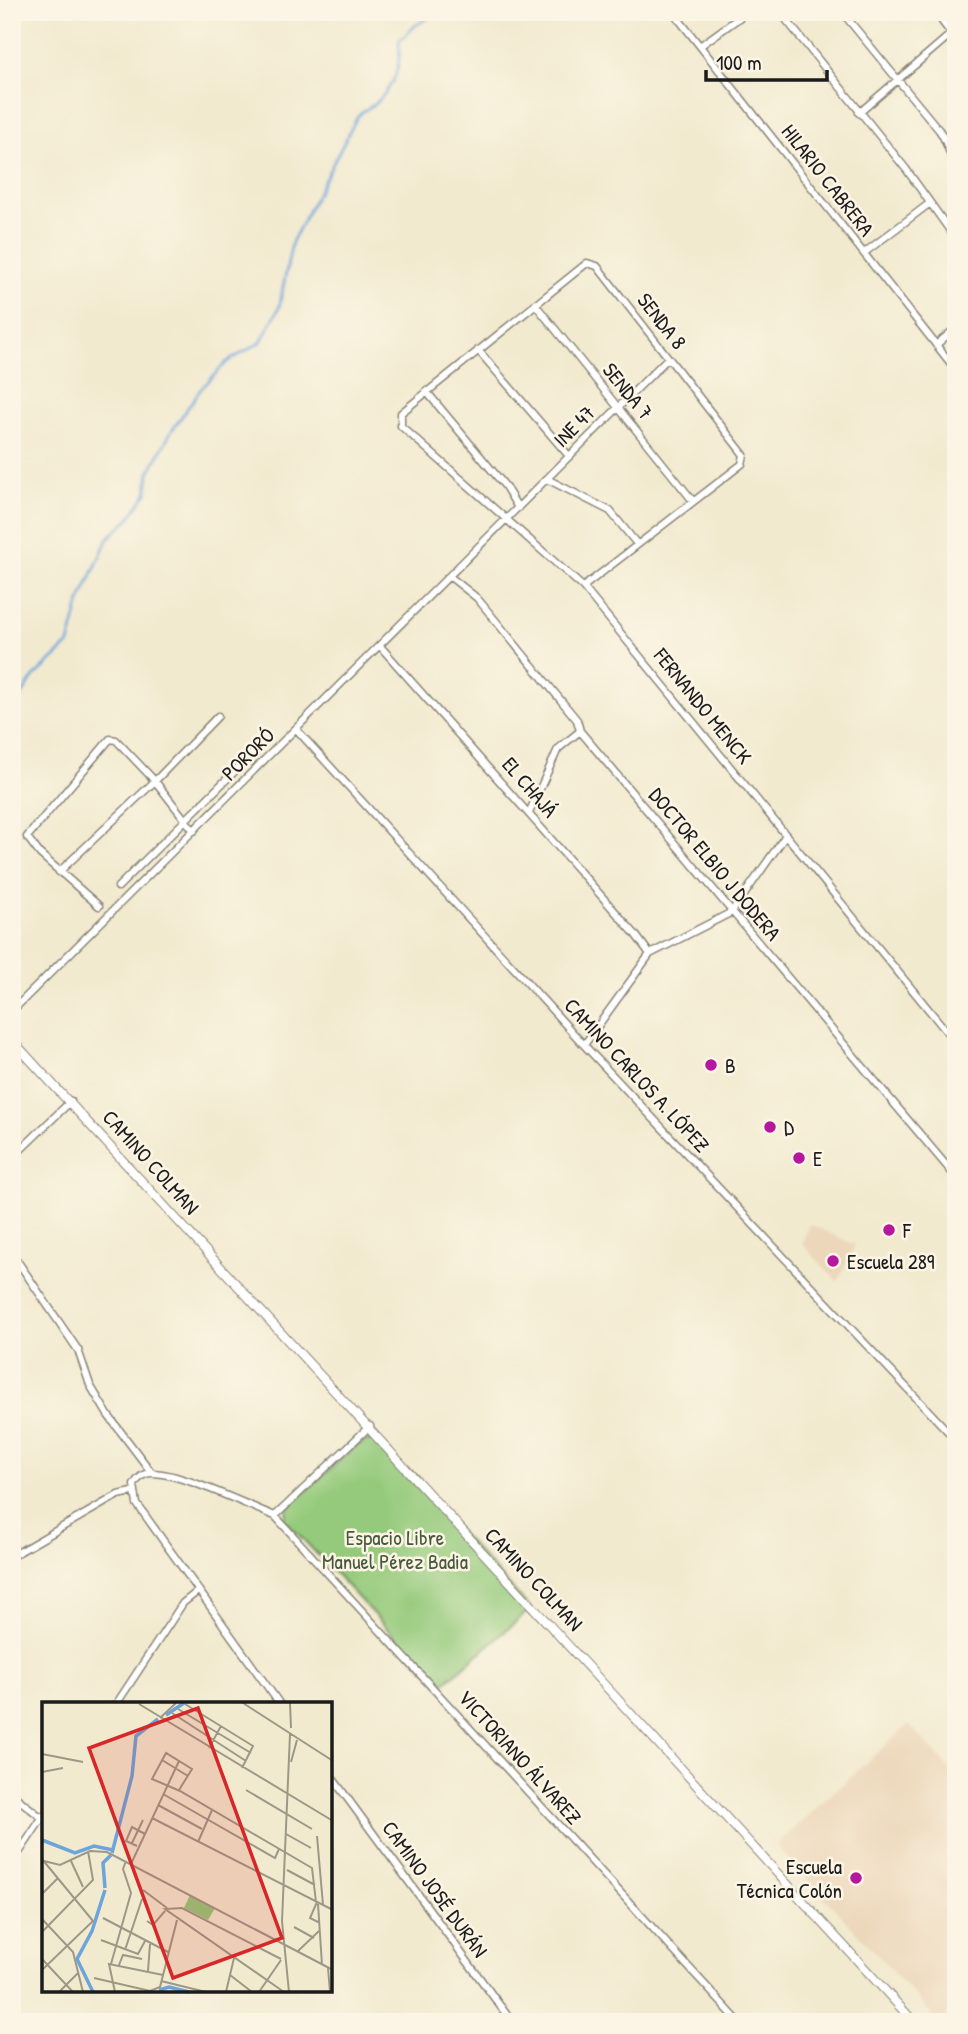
<svg xmlns="http://www.w3.org/2000/svg" width="968" height="2034" viewBox="0 0 968 2034" font-family="'Patrick Hand',sans-serif">
  <style>
    .built { fill: #ecd7ba }
    .green { fill: #95ca7c; stroke: #58734c; stroke-width: 2 }
    .lines { fill: none; stroke-linecap: round; stroke-linejoin: round }
    .stream { stroke: #6ca4db; stroke-width: 2.5 }
    .minor-casing { stroke: #878376; stroke-width: 9 }
    .tertiary-casing { stroke: #878376; stroke-width: 10 }
    .minor { stroke: #fff; stroke-width: 6 }
    .tertiary { stroke: #fff; stroke-width: 8 }
    .poi-dot { fill: #b5179e; stroke: #fcf5e5; stroke-width: 2.5 }
    .labels { text-anchor: middle; dominant-baseline: central; stroke-width: 5; stroke-linejoin: round; paint-order: stroke }
    .street-label { font-size: 21px; fill: #1c1c1c; stroke: #fcf5e5 }
    .poi-label { font-size: 21px; fill: #1c1c1c; stroke: #fcf5e5; text-anchor: start }
    .park-label { font-size: 21px; fill: #46593e; stroke: #fcf5e5 }
    .inset-river { fill: none; stroke: #6ca4db; stroke-width: 3.5 }
    .inset-road { fill: none; stroke: #9c9887; stroke-width: 2 }
    .view { fill: #d62828; fill-opacity: 0.15; stroke: #d62828; stroke-width: 3.5 }
    .inset-edge { fill: none; stroke: #1c1c1c; stroke-width: 3.5 }
  </style>
  <rect width="100%" height="100%" fill="#fcf5e5"/>
  <filter id="ink" filterUnits="userSpaceOnUse"><feTurbulence type="fractalNoise" baseFrequency=".0143" numOctaves="2"/><feDisplacementMap in="SourceGraphic" scale="14" xChannelSelector="R" yChannelSelector="G"/><feConvolveMatrix kernelMatrix="1 2 1 2 8 2 1 2 1" color-interpolation-filters="sRGB"/></filter>
  <filter id="wash" filterUnits="userSpaceOnUse"><feTurbulence type="fractalNoise" baseFrequency=".00686" numOctaves="4" result="noise"/><feDisplacementMap in="SourceGraphic" scale="28" xChannelSelector="R" yChannelSelector="G"/><feGaussianBlur stdDeviation="1.57" result="paint"/><feColorMatrix in="noise" values="0 0 0 0 0 0 0 0 0 0 0 0 0 0 0 0 0 1.4 0 .05"/><feComposite in="paint" operator="in"/></filter>
  <g filter="url(#wash)">
    <rect width="100%" height="100%" fill="#f2eacf"/>
    <path class="built" d="M810,1224L855,1245L838,1282L802,1244Z
      M909,1724L956,1776V1993L943,2022H939L776,1845Z"/>
    <path class="green" d="M372,1438L531,1609L441,1686L284,1519L288,1507L356,1446Z"/>
    <g class="lines">
      <path class="stream" d="M12,710L33,678L69,644L80,602L108,538L128,520L147,493L149,473L171,432L200,390L227,362L261,342L279,308L292,242L356,119C362,109 370,109 377,102C396,83 401,67 399,41L416,25L440,12"/>
    </g>
  </g>
  <g filter="url(#ink)">
    <g class="lines">
      <g class="minor-casing">
        <path id="minor" d="M673,12L956,370
          M780,12L906,169L956,239
          M842,12L939,130C948,142 949,157 956,164
          M935,12L956,40
          M700,46L747,12
          M859,113L951,34
          M864,253L930,203
          M535,304L693,501
          M936,345L956,328
          M478,350L569,456
          M426,391L505,486L518,508
          M547,479L610,511L637,544
          M449,576L477,598L577,720L580,731L956,1177
          M583,587L742,464L744,455L597,266L587,263L401,413V426L583,587L956,1043
          M380,646L635,934L650,954
          M297,730L584,1045L956,1440
          M529,813L558,749L580,731
          M59,872L155,781L218,716
          M118,887L253,753
          M99,906L40,854L27,837L110,739L116,740L155,781L194,831
          M12,1011L668,358
          M584,1045L650,954L732,912L786,835
          M12,1158L71,1101
          M18,1262L78,1350L90,1385L108,1415L152,1473
          M275,1516L370,1426
          M12,1556L118,1495L133,1492
          M117,1703L183,1603L198,1591
          M279,1703L137,1504L134,1485C138,1478 143,1473 151,1473C180,1472 246,1505 275,1516L739,2022
          M331,1776L512,2022
          M12,1794L42,1818
          M12,1863L44,1815"/>
      </g>
      <g class="tertiary-casing">
        <path id="tertiary" d="M12,1040L914,2022"/>
      </g>
      <use href="#minor" class="minor"/>
      <use href="#tertiary" class="tertiary"/>
    </g>
  </g>
  <g class="poi-dot">
    <circle cx="711" cy="1065" r="7"/>
    <circle cx="770" cy="1127" r="7"/>
    <circle cx="799" cy="1158" r="7"/>
    <circle cx="889" cy="1230" r="7"/>
    <circle cx="833" cy="1261" r="7"/>
    <circle cx="856" cy="1878" r="7"/>
  </g>
  <g class="labels">
    <g class="street-label">
      <text transform="translate(828 180) rotate(52)">HILARIO CABRERA</text>
      <text transform="translate(662 321) rotate(52)">SENDA 8</text>
      <text transform="translate(628 391) rotate(51)">SENDA 7</text>
      <text transform="translate(574 426) rotate(-45)">INE 47</text>
      <text transform="translate(703 706) rotate(51)">FERNANDO MENCK</text>
      <text transform="translate(248 754) rotate(-45)">PORORÓ</text>
      <text transform="translate(530 787) rotate(49)">EL CHAJÁ</text>
      <text transform="translate(715 864) rotate(50)">DOCTOR ELBIO J DODERA</text>
      <text transform="translate(637 1075) rotate(47)">CAMINO CARLOS A. LÓPEZ</text>
      <text transform="translate(151 1162) rotate(48)">CAMINO COLMAN</text>
      <text transform="translate(534 1579) rotate(47)">CAMINO COLMAN</text>
      <text transform="translate(520 1757) rotate(48)">VICTORIANO ÁLVAREZ</text>
      <text transform="translate(435 1889) rotate(54)">CAMINO JOSÉ DURÁN</text>
    </g>
    <g class="poi-label">
      <text x="725" y="1065">B</text>
      <text x="784" y="1127">D</text>
      <text x="813" y="1158">E</text>
      <text x="903" y="1230">F</text>
      <text x="847" y="1261">Escuela 289</text>
      <text x="842" y="1866" text-anchor="end">Escuela<tspan x="842" dy="24">Técnica Colón</tspan></text>
    </g>
    <g class="park-label">
      <text x="395" y="1537">Espacio Libre<tspan x="395" dy="24">Manuel Pérez Badia</tspan></text>
    </g>
  </g>
  <g transform="translate(42 1702)">
    <rect width="290" height="290" fill="#f2eacf"/>
    <path d="M148,193L173,206L166,218L142,206Z" fill="#95ca7c"/>
    <path class="inset-river" d="M124,13L142,1M0,138L33,151L52,144L71,148M70,151L90,74L94,34L116,17M63,186L61,161L69,153M117,288L127,285L147,290M51,290L35,257L50,229L63,188"/>
    <path class="inset-road" d="M201,1L291,59M248,1L249,26M97,2L291,119M143,2L211,44L200,66M136,7L209,51M130,11L204,59M118,16L134,1M167,46L179,24M0,52L41,60M120,58L146,74M249,60L255,38M0,70L21,66M137,88L150,67L124,51L110,77L138,89L270,166L274,200M204,88L270,127M121,92L233,156L237,147M116,103L160,127M110,116L291,208M244,132L269,146M275,134L281,203M156,140L170,108M90,141L101,118M95,144L84,139L90,125L103,132M0,157L51,219L0,268M2,159L18,163L48,149L65,150L291,268M29,159L41,185M89,162L137,59M245,168L273,183M101,188L125,206M0,192L16,176M275,200L268,216L278,221M276,202L280,263M61,216L126,250M0,217L31,250L41,290M105,219L111,223L123,209M252,225L272,236M0,230L51,178L46,149M59,238L96,252L103,239M83,248L100,197M255,250L277,229M0,257L31,290M239,257L140,206L123,207L242,290M69,262L89,191L81,167L84,159M77,263L81,253L100,257M286,266L288,290M106,269L108,242M188,273L210,290M52,276L108,289L118,285L135,218M119,279L164,290M17,290L36,271M73,290L67,262L121,273M184,290L192,256M217,290L239,258M247,290L240,219L248,32"/>
    <path class="view" d="M156,6L240,236L131,276L47,46Z"/>
    <rect width="290" height="290" class="inset-edge"/>
  </g>
  <rect width="968" height="2034" fill="none" stroke="#fcf5e5" stroke-width="42"/>
  <path d="M706 70v10h121v-10" fill="none" stroke="#1c1c1c" stroke-width="3.5"/>
  <text x="716" y="70" font-size="21" fill="#1c1c1c" stroke="#fcf5e5" stroke-width="5" paint-order="stroke">100 m</text>
</svg>
